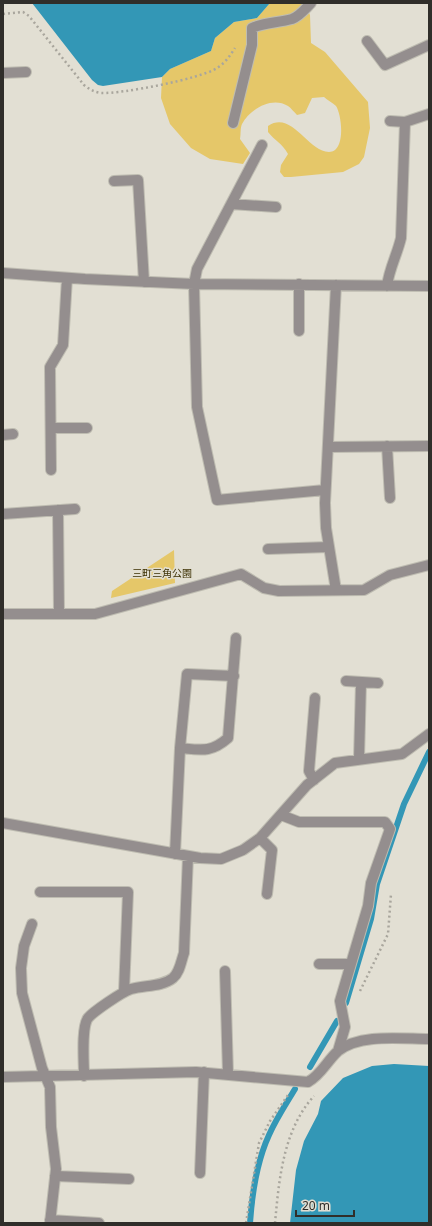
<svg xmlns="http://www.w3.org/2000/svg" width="432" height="1226" viewBox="0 0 432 1226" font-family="'Noto Sans','Noto Sans JP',sans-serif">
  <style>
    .green { fill: #e5c769 }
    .water { fill: #3397b6 }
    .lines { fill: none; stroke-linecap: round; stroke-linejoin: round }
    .stream { stroke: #3397b6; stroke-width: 6 }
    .minor-casing { stroke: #bebcb1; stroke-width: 12 }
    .path { stroke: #a9a69d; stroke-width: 2.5; stroke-dasharray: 2 3; stroke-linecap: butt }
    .minor { stroke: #948e8e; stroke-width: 10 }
    .labels { text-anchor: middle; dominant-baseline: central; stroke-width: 3; stroke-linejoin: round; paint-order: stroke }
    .park-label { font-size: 10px; fill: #3b2f01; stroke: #e2dfd3 }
  </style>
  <rect width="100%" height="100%" fill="#e2dfd3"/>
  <path class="green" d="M270,3H305L310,15L311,43L325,52L368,102L370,128L364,157L359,164L343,172L291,177H284L280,172L281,165L288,154C282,143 275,141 268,132V126C292,110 307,151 329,152C346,152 342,115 336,106C333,103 327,100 324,97L312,98L305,113L297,115C294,112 291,108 288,106C272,96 250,109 242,124C240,128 241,135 240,139L250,153L243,164L210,159L191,148L170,124L161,98L162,77L170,69L211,51L215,38L234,22L257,18Z
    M174,550L175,583L111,598L112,591Z"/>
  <path class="water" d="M32,3H270L257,18L234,22L215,38L211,51L170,69L162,77L103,86L98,85L92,80Z
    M394,1064L429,1066V1223H290L296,1170L304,1141L318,1114L321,1101L343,1078L372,1066Z"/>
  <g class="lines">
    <path class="stream" d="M346,1003L371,919L377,884L404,804L429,752
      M310,1067L337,1021
      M250,1223C252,1194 257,1161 269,1135C276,1119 286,1104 295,1089"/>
    <g class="minor-casing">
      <path id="minor" d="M367,41L385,65L429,45
        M3,73L26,72
        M390,121L405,122
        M233,123L252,45V28C265,22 278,23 292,19C300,16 305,9 311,3
        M262,145L197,269L194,284L197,407L217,500L325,490
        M114,181L138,180L144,282
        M231,204L276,207
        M3,273L85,279L194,284L429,286
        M387,286C389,269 397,255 401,238L405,122L429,114
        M299,331V284
        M51,428H87
        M3,435L13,434
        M387,446L390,498
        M328,447L429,446
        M51,470L50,367L63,345L67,278
        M58,510L59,614
        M3,514L75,509
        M268,549L329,547
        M336,590L326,528L325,503L336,285
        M3,614H95L241,574L264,588L279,591L364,590L390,575L429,565
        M346,681L378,683
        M180,748C201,750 211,753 228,738L236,638
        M359,759L361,682
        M314,780L309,771L315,698
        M281,815L299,822H385L390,829L371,883L368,906L340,1001L345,1027L338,1051
        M3,823L200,858L221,859L243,850L260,838L307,785L335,763L402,754L429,734
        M260,838L272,850L267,894
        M175,854L180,748L187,674L234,676
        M40,892H128L124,992
        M32,924L24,946L21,968L22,993L42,1068L50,1087L51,1127L56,1169L50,1223
        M319,964H350
        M225,971L228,1074
        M84,1076C84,1062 81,1028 88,1018C94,1011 122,992 131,989C144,985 162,987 173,978C180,972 181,961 184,953L188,856
        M3,1077L196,1072L308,1082C321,1075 327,1061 338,1051C360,1033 403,1039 429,1039
        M200,1173L204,1072
        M55,1176L129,1179
        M50,1220L99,1223"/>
    </g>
    <path class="path" d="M3,14L23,12L29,16L84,85C89,89 94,92 101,93C121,94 200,79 217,68C225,63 230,56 235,48
      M360,991L388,934L391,894
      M246,1223L259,1143L270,1121L288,1095
      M275,1223C279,1180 283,1130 314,1096"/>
    <use href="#minor" class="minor"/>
  </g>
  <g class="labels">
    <g class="park-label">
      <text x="162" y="573">三町三角公園</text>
    </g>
  </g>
  <rect width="432" height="1226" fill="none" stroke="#302e2a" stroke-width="8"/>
  <path d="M296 1210v6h58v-6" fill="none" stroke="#302e2a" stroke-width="2"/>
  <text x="302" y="1210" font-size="12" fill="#302e2a" stroke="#e2dfd3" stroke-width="3" paint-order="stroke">20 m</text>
</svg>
